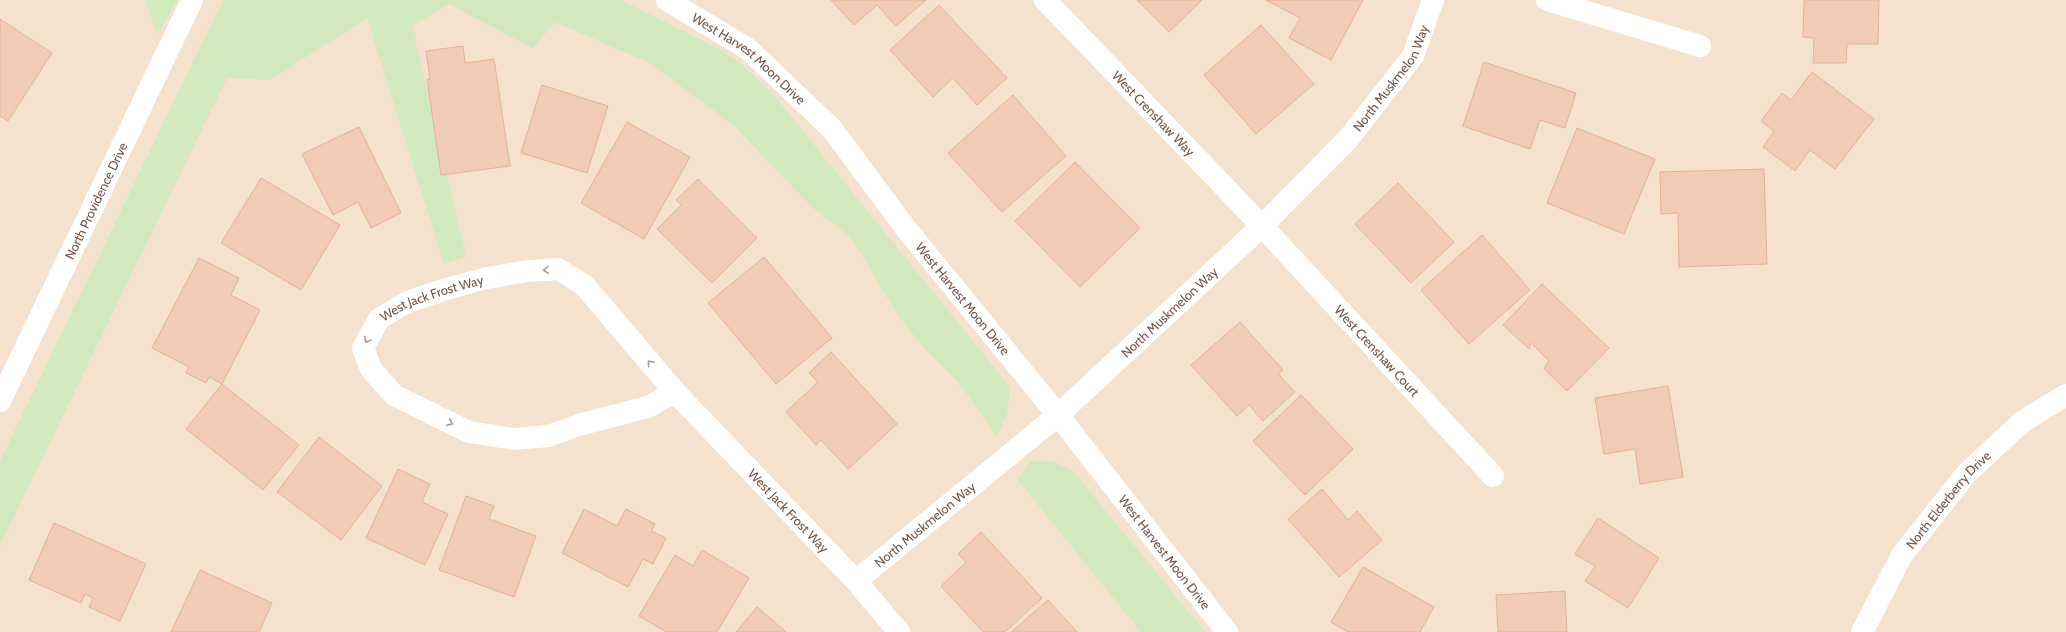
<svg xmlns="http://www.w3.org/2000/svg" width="2066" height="632" viewBox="0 0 2066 632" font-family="Cabin,sans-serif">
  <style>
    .residential { fill: #f4e1ce }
    .green { fill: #d2e9be }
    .building { fill: #f2cbb7; stroke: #e4b197 }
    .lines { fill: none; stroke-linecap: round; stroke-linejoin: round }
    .minor { stroke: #fff; stroke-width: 22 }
    .oneway { stroke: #aa9891 }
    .labels { text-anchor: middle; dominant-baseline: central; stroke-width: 3; stroke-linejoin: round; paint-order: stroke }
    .street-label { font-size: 13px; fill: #725447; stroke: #fff4e5 }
  </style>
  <rect width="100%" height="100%" fill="#fcf0df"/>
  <path class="residential" d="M0,0H2066V632H0Z"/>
  <path class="green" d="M146,0H178L157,35Z
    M223,0H620L710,44L739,62L772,93L1010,387L1007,415L997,436L959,383L926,350L900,318L880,287L862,253L846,233L814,209L733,125L650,63L555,22L533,48L449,4L412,26L466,256L444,264L367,18L270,80L227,78L0,545V461Z
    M1030,461L1053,462L1073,471L1205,632H1141L1017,479Z"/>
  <path class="building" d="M831,0H926L896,26L877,5L854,25Z
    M1137,0H1202L1169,32Z
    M1266,0H1363L1331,60L1289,38L1300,18Z
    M1804,0H1879L1878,44H1847L1846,63H1813L1814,38L1803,37Z
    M939,5L1007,78L977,105L953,78L933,97L890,50Z
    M0,19L52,53L8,121L0,116Z
    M1261,25L1314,84L1256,134L1204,75Z
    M463,46L465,63L494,59L510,166L441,175L427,79H430L426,51Z
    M1484,62L1576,93L1565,128L1540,120L1530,149L1463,126Z
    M1812,72L1874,119L1835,169L1810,150L1795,171L1763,147L1774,131L1761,121L1782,93L1791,100Z
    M542,85L608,106L587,173L521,153Z
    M1013,95L1066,156L1002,212L948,153Z
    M627,122L690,157L644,239L581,203Z
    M359,127L401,213L371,228L358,202L333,215L302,154Z
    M1577,128L1655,159L1624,234L1547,203Z
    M1075,162L1140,228L1080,287L1015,221Z
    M1764,169L1767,264L1679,267L1678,213L1661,214L1660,172Z
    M261,178L340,225L301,290L221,243Z
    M698,179L757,238L712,283L657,229L681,205L676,200Z
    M1398,183L1454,242L1411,283L1355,224Z
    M1482,235L1530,290L1469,344L1421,290Z
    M764,257L832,338L776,384L708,303Z
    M199,258L239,278L231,295L260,310L222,384L209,377L206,383L186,373L189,367L152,348Z
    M1542,284L1609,348L1567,391L1544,369L1549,361L1531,343L1529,349L1503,325Z
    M1240,322L1283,370L1278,374L1295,392L1263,421L1249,405L1237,416L1191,365Z
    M831,352L897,424L848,469L821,440L816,445L786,412L818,382L809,373Z
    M222,384L299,445L263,490L186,429Z
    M1668,386L1683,477L1640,484L1635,449L1604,454L1595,398Z
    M1301,395L1353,449L1305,495L1253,441Z
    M319,437L382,486L341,540L277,492Z
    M398,469L430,484L422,502L448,514L425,565L366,538Z
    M1322,489L1348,520L1357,511L1382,540L1339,577L1288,519Z
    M466,496L494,506L489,519L536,536L514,597L439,570Z
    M584,509L617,526L626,509L655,524L651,531L666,538L653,564L643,559L628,587L562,553Z
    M1598,518L1659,558L1628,608L1585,581L1595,566L1575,554Z
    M54,523L146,564L120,621L89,607L93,598L85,594L81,603L29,580Z
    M981,532L1042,598L1005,632H983L941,586L966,562L958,554Z
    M702,550L749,578L717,632H666L639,616L675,555L693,566Z
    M1363,567L1434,607L1420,632H1348L1331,622Z
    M200,570L272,603L259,632H171Z
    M1565,591L1567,632H1498L1496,595Z
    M1048,600L1077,632H1011Z
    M757,607L786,632H736Z"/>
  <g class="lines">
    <g class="minor">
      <path id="s1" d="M667,0L748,49L832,129L907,230L1058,415L1227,632"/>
      <path id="s2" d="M1045,0L1262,226L1493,476"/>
      <path d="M1547,0L1700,46"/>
      <path id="s3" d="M675,392L648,407L582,424L548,436L514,439L469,432L394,395L371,369L363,348L379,319L405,303L446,289L487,278L528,271L558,269L584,285L675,392L856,581L899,632"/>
      <path id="s4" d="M0,401L192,0"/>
      <path id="s5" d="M856,581L1058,415L1262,226L1348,139L1413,56L1433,0"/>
      <path id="s6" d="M1862,632L1902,555L1967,473L2022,422L2066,395"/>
    </g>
  </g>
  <defs><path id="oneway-chevron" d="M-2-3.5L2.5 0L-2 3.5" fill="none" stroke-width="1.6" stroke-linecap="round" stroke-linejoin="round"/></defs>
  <g class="oneway">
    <use href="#oneway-chevron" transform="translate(546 270) rotate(175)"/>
    <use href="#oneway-chevron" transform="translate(367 340) rotate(120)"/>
    <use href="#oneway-chevron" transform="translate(650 363) rotate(-130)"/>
    <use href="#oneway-chevron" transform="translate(450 423) rotate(25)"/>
  </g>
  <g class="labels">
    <g class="street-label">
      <text stroke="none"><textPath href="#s1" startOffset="101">West Harvest Moon Drive</textPath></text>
      <text stroke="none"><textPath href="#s5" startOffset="737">North Muskmelon Way</textPath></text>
      <text stroke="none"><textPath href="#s2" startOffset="157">West Crenshaw Way</textPath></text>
      <text stroke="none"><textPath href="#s4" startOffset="222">North Providence Drive</textPath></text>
      <text stroke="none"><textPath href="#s1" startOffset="425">West Harvest Moon Drive</textPath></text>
      <text stroke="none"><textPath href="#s3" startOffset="446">West Jack Frost Way</textPath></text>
      <text stroke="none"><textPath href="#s5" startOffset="413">North Muskmelon Way</textPath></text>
      <text stroke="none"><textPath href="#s2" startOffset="483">West Crenshaw Court</textPath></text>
      <text stroke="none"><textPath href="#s6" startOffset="159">North Elderberry Drive</textPath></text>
      <text stroke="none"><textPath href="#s3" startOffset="912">West Jack Frost Way</textPath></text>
      <text stroke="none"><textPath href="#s5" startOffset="89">North Muskmelon Way</textPath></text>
      <text stroke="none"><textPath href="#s1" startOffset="749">West Harvest Moon Drive</textPath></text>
    </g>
  </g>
</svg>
